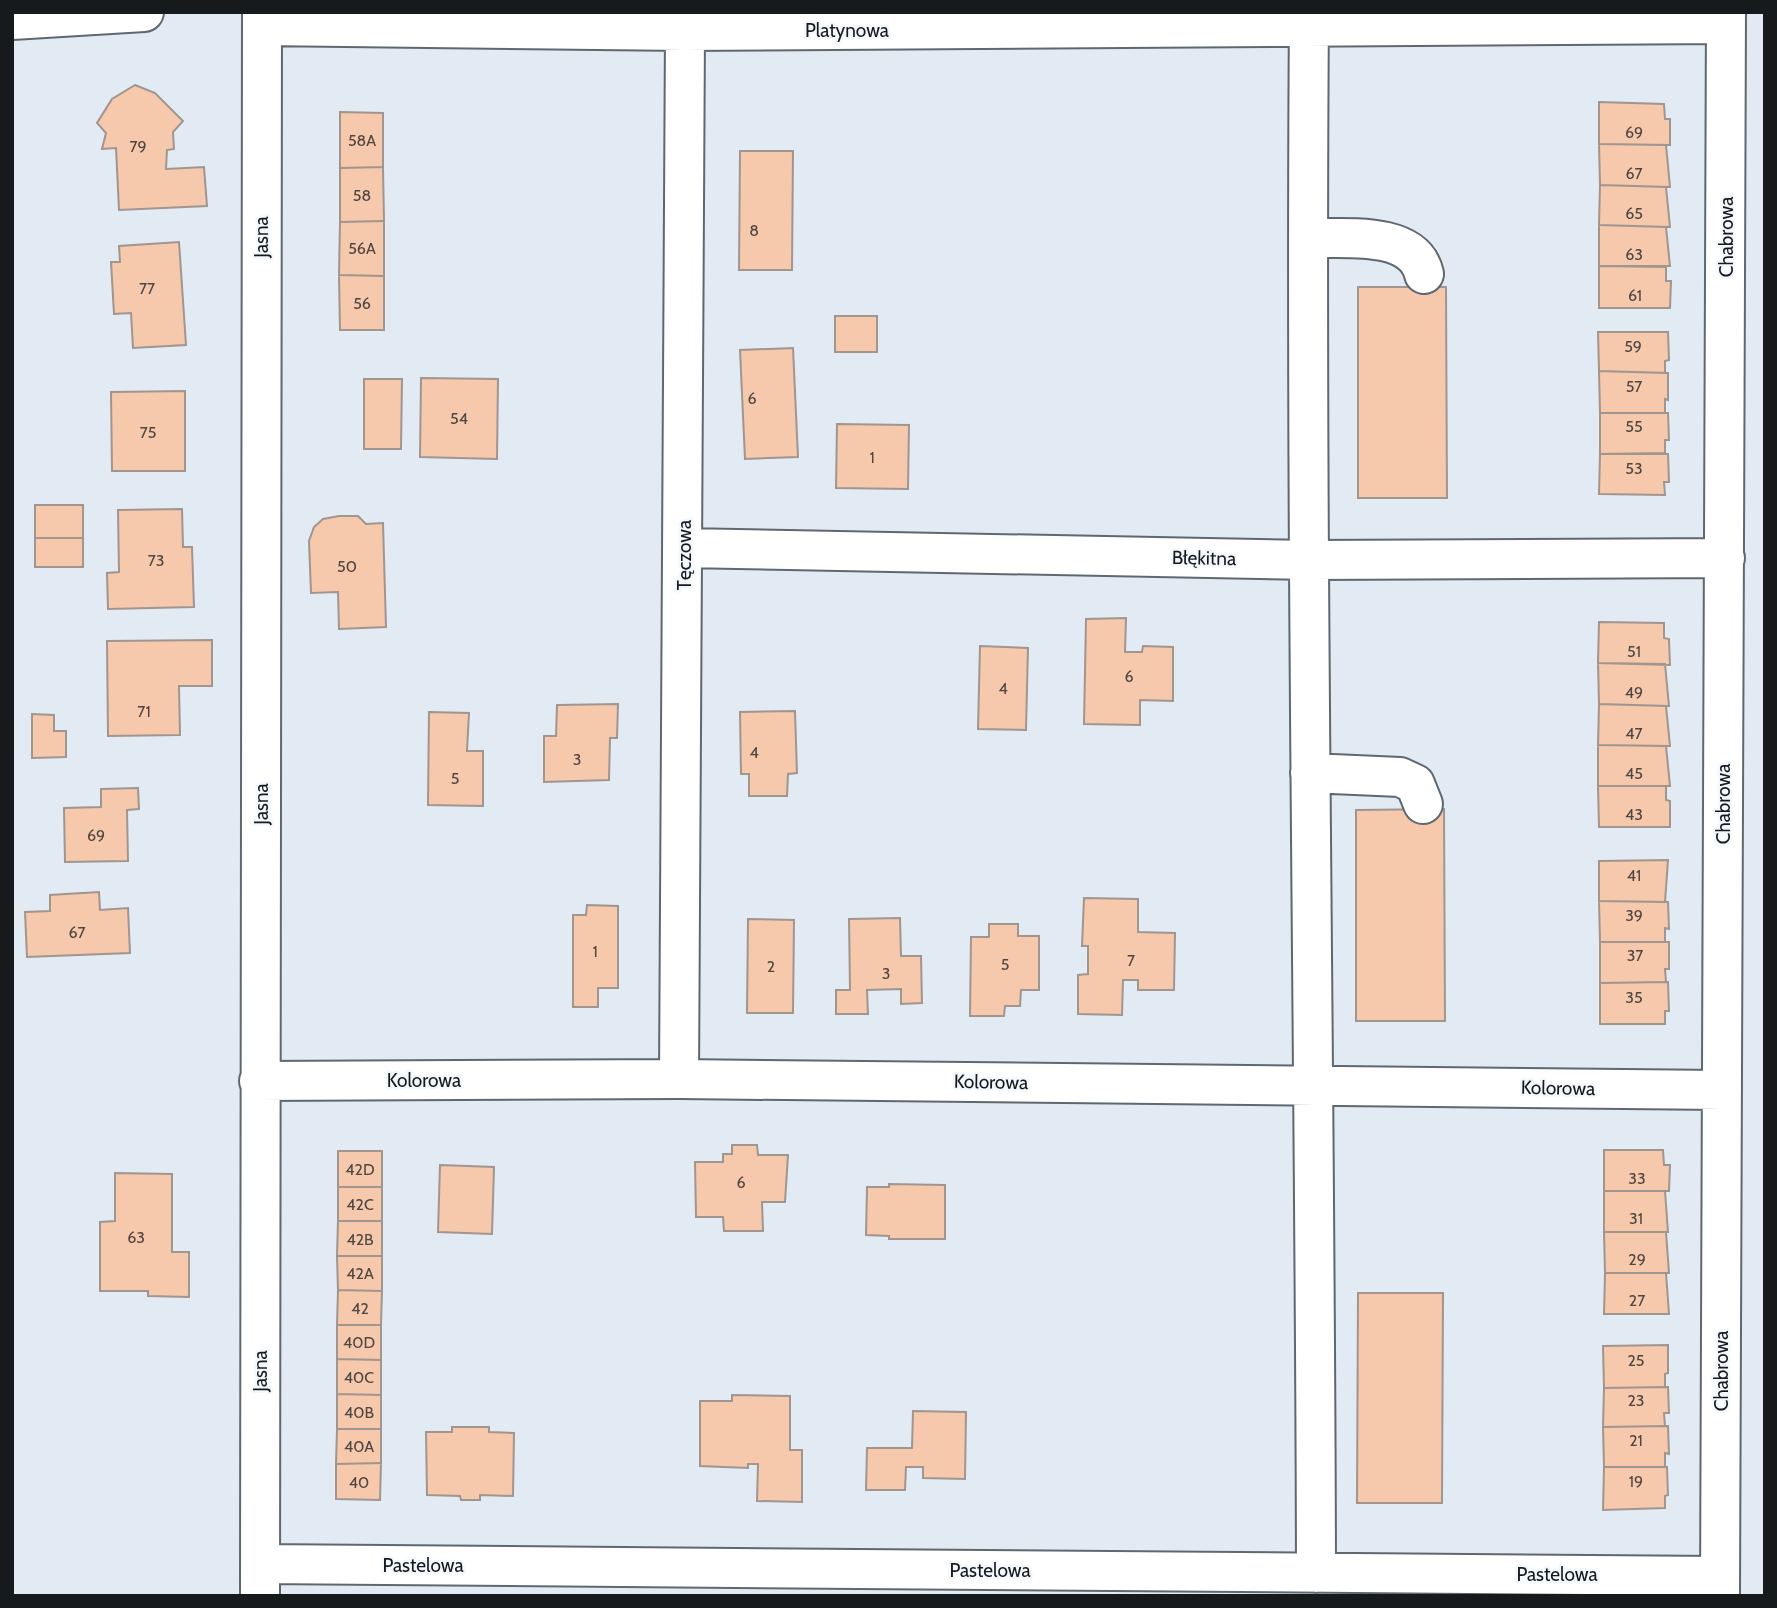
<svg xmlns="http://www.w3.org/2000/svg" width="1777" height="1608" viewBox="0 0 1777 1608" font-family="Cabin,sans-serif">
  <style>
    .building { fill: #f6c8ac; stroke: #a0958f; stroke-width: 2 }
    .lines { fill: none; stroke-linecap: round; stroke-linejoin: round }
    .minor-casing { stroke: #5f676f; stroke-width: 42 }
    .minor { stroke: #fff; stroke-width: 38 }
    .labels { text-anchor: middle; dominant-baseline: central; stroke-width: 5; stroke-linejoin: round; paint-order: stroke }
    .number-label { font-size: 16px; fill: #4f4641 }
    .street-label { font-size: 19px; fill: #171a1d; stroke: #f2f8fd }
  </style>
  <rect width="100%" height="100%" fill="#e2ebf4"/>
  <path class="building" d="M135,85L155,93L183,121L173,132L174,149L167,150L166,169L204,167L207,206L119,210L116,148L102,149L106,133L97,123L112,99Z
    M1599,102L1664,104L1665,119H1670V145L1599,144Z
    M340,112L383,113V167L340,168Z
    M1599,144L1666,145L1670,187L1600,185Z
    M740,151H793L792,270H739Z
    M383,167L384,221L340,222V168Z
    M1600,185L1666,187L1670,227L1599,225Z
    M384,221V276L339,275L340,222Z
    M1599,225L1666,227L1670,266H1599Z
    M179,242L186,345L133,348L131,313L114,314L111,262H120L119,246Z
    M1599,266L1666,267V281H1671L1670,308H1599Z
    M339,275L384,276V330H340Z
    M1358,287H1446L1447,498H1358Z
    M835,316H877V352H835Z
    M1598,332H1668L1669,360L1665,361V373L1599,371Z
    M793,348L798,457L745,459L740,350Z
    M1599,371L1668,373V400L1665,399V413H1600Z
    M421,378L498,379L497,459L420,457Z
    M364,379H402L401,449H364Z
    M185,391V471H112L111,392Z
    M1600,413H1668L1669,440H1665V453L1600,454Z
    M837,424L909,425L908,489L836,488Z
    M1600,454H1668L1669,482H1664L1665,495L1599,494Z
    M35,505H83V538H35Z
    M182,509L183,547H192L194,607L108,609L107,573L119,572L118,510Z
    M339,516H358L366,524L383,523L386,627L339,629L338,592L311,593L309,541L314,527L323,519Z
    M35,538H83V567H35Z
    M1126,618L1125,652H1142L1143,646L1173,647V701L1140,700V725L1084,724L1086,619Z
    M1599,622L1664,623V638L1669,639L1670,665L1598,663Z
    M212,640V686H179L180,735L108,736L107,641Z
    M980,646L1028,648L1026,730L978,729Z
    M1598,663L1665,664L1669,706L1599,704Z
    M618,704L617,738H610L609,780L544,782V736H556L557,705Z
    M1599,704L1666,706L1670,746L1598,745Z
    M795,711L797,773L788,774L787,796H749V774H741L740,712Z
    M429,712L469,713L467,751H483V806L428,805Z
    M32,714L54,715V731H66V757L32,758Z
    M1598,745L1666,746L1670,786H1598Z
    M1598,786H1666V800L1670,801V827H1599Z
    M138,788L139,809L127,810L128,861L65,862L64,808L101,807V789Z
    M1444,809L1445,1021H1356V810Z
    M1668,860L1665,902L1599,901V861Z
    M99,892L100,910L128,908L130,953L27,957L25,912L50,911V895Z
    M1084,898L1138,899V932L1175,933L1174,990H1138V980H1123L1122,1015L1078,1014V975L1088,974V946H1082Z
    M1599,901L1668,902L1669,929L1665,928V942H1600Z
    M587,905L618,906V988H598V1007H573V915H586Z
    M900,918L901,956H921L922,1003L901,1004V989L867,990L868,1014H836V990H850L849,919Z
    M748,919L794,920L793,1013H747Z
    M989,924H1018V936H1039V990H1021L1020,1006H1005L1004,1016H970L971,937H989Z
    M1600,942H1669V969H1665L1666,982L1600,983Z
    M1668,982L1669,1011H1665V1024H1600V983Z
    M732,1145H757L758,1155H788L785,1202H762L763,1231H724L723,1217H696L695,1162H723V1154H732Z
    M1604,1150H1663L1664,1165H1670L1669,1191H1604Z
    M338,1151H382V1187H338Z
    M440,1165L494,1167L492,1234L438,1232Z
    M115,1173L172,1174V1252H189V1297L148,1296V1291H100V1222L115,1221Z
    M889,1184L945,1185V1239H889V1236L866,1235L867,1187H889Z
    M338,1187H382V1221H338Z
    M1604,1191H1665L1668,1232H1604Z
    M338,1221H382V1256H337Z
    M1604,1232H1666L1669,1273H1605Z
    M337,1256H382V1291L338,1290Z
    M1605,1273H1666L1669,1314H1604Z
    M338,1290L382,1291L381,1325H337Z
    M1358,1293H1443L1442,1503H1357Z
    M337,1325H381V1360L337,1359Z
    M1668,1345V1373L1665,1374V1387L1604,1388L1603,1346Z
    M337,1359L381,1360V1395L337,1394Z
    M1668,1387L1669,1413H1664L1665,1426L1603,1427L1604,1388Z
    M337,1394L381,1395V1429H337Z
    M732,1395L790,1396V1450H802V1502L757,1501L758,1464H748V1468L700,1466V1401H732Z
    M913,1411L966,1412L965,1479L923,1478V1467H906L905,1490H866L867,1448H912Z
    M1668,1426L1669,1454L1665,1453V1467H1604L1603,1427Z
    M452,1427H489V1432L514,1433L513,1496L480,1495V1500H461L460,1496L427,1495L426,1432H452Z
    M337,1429H381V1463L336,1464Z
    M381,1463L380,1500L336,1499V1464Z
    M1604,1467H1667L1668,1495L1665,1496V1508L1603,1510Z"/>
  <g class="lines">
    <g class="minor-casing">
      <path id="minor" d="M1309,12C1305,532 1315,1053 1316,1573
        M12,20L144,12
        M262,26L685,31L1726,24
        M1310,238C1343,239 1414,230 1424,274
        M684,548L1310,560L1725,558
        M1310,773L1400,777L1415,784L1423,804
        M679,1079L685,31
        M259,1081L679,1079L1722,1090
        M260,1564L1720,1576
        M260,1596L262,12
        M1720,1596L1726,12"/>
    </g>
    <use href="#minor" class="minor"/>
  </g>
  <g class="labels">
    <g class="number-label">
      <text x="1634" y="132">69</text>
      <text x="362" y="140">58A</text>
      <text x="138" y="146">79</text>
      <text x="1634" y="173">67</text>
      <text x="362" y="195">58</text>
      <text x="1634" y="213">65</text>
      <text x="754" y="230">8</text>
      <text x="362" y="248">56A</text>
      <text x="1634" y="254">63</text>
      <text x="147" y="288">77</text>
      <text x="1635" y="295">61</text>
      <text x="362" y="303">56</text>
      <text x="1633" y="346">59</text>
      <text x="1634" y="386">57</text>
      <text x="752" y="398">6</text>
      <text x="459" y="418">54</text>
      <text x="1634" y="426">55</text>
      <text x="148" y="432">75</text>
      <text x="872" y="457">1</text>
      <text x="1634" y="468">53</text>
      <text x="156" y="560">73</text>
      <text x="347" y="566">50</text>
      <text x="1634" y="651">51</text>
      <text x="1129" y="676">6</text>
      <text x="1003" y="688">4</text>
      <text x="1634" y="692">49</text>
      <text x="144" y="711">71</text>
      <text x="1634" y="733">47</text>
      <text x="754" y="752">4</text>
      <text x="577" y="759">3</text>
      <text x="1634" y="773">45</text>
      <text x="455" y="778">5</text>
      <text x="1634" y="814">43</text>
      <text x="96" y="835">69</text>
      <text x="1634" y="875">41</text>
      <text x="1634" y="915">39</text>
      <text x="77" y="932">67</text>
      <text x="595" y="951">1</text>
      <text x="1635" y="955">37</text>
      <text x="1131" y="960">7</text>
      <text x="1005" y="964">5</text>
      <text x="771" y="966">2</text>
      <text x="886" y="973">3</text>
      <text x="1634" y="997">35</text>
      <text x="360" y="1169">42D</text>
      <text x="1637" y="1178">33</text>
      <text x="741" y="1182">6</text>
      <text x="360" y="1204">42C</text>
      <text x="1636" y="1218">31</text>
      <text x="136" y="1237">63</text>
      <text x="360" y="1239">42B</text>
      <text x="1637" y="1259">29</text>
      <text x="360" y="1273">42A</text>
      <text x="1637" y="1300">27</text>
      <text x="360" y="1308">42</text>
      <text x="359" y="1342">40D</text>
      <text x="1636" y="1360">25</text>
      <text x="359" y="1377">40C</text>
      <text x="1636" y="1400">23</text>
      <text x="359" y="1412">40B</text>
      <text x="1636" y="1440">21</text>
      <text x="359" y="1446">40A</text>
      <text x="1636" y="1481">19</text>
      <text x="359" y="1482">40</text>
    </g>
    <g class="street-label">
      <text x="847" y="30">Platynowa</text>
      <text transform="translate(261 237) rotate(-90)">Jasna</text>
      <text transform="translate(1726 237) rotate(-90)">Chabrowa</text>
      <text transform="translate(684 555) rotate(-90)">Tęczowa</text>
      <text transform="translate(1204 558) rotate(1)">Błękitna</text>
      <text transform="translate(261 804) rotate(-90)">Jasna</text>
      <text transform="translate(1723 804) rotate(-90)">Chabrowa</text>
      <text x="424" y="1080">Kolorowa</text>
      <text transform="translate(991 1082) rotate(1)">Kolorowa</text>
      <text transform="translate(1558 1088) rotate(1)">Kolorowa</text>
      <text transform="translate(260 1371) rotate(-90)">Jasna</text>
      <text transform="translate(1721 1371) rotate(-90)">Chabrowa</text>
      <text x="423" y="1565">Pastelowa</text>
      <text x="990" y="1570">Pastelowa</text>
      <text x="1557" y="1574">Pastelowa</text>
    </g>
  </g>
  <rect width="1777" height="1608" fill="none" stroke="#171a1d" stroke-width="28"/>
</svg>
